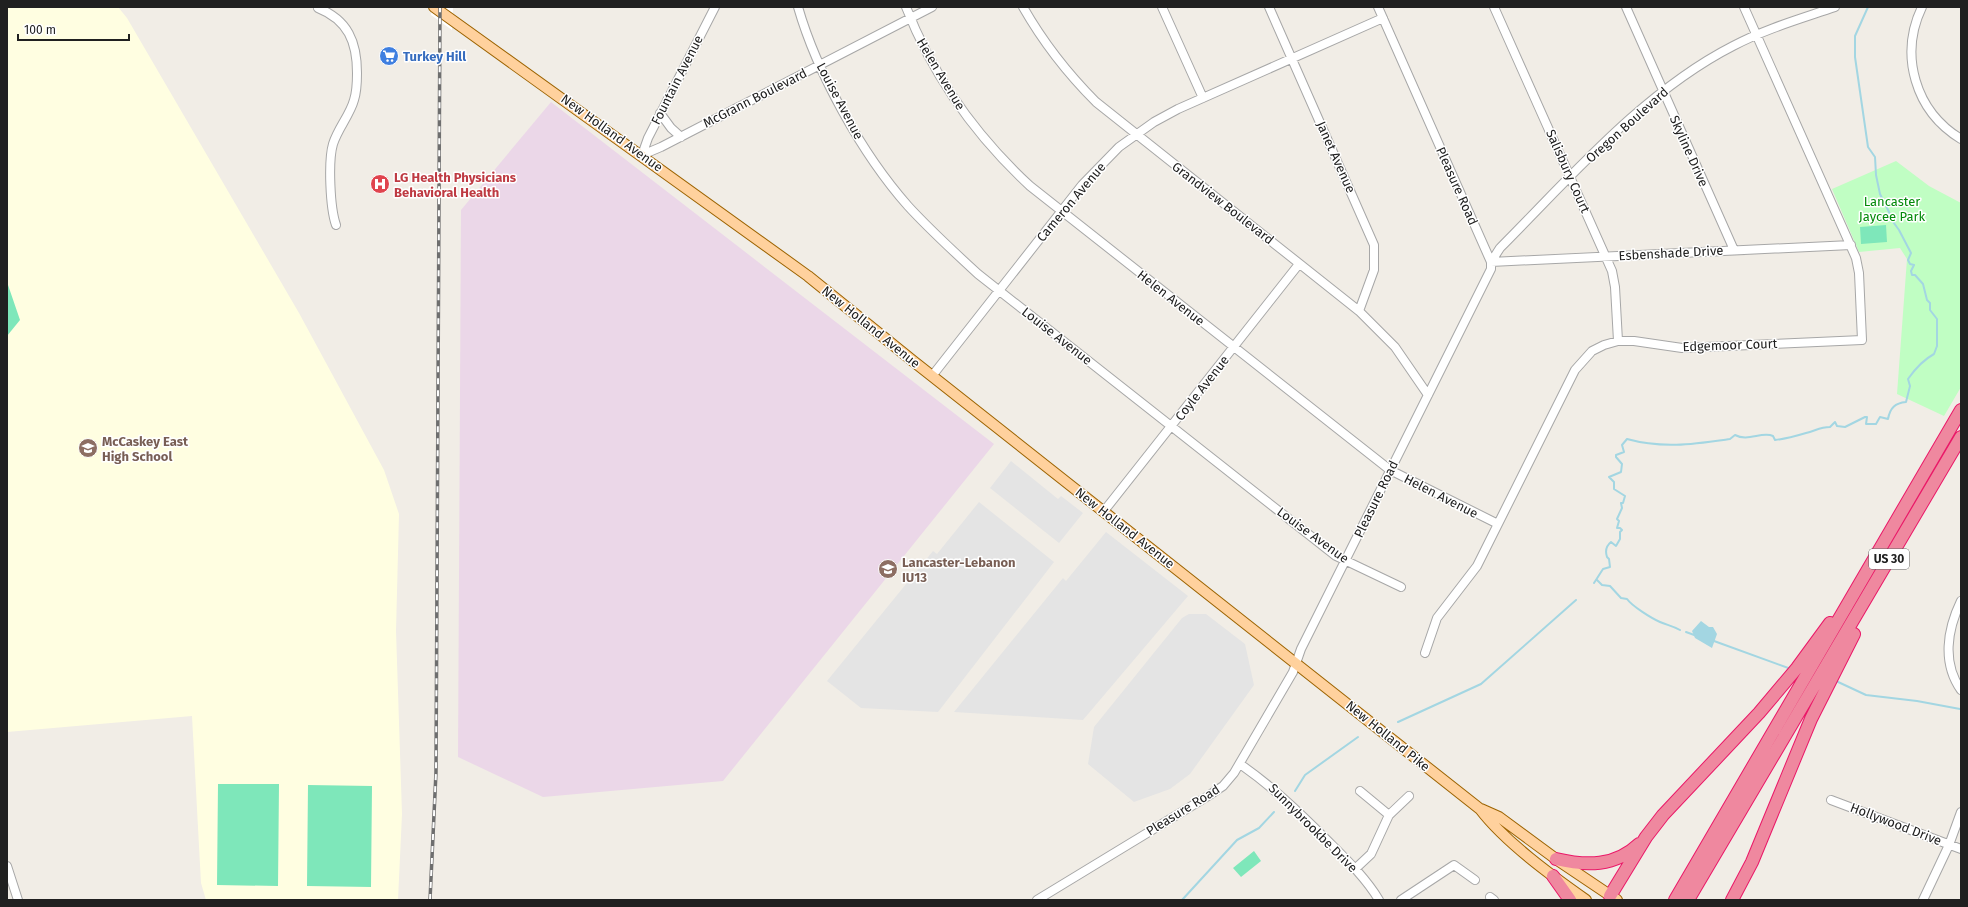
<svg xmlns="http://www.w3.org/2000/svg" width="1968" height="907" viewBox="0 0 1968 907" font-family="'Fira Sans',sans-serif">
  <style>
    .industrial { fill: #ebd7e8 }
    .education { fill: #fffee1 }
    .park { fill: #c0fec3 }
    .pitch { fill: #7ee7ba }
    .parking { fill: #e4e4e4 }
    .water { fill: #a3d6e2 }
    .pier { fill: #fff }
    .lines { fill: none; stroke-linecap: round; stroke-linejoin: round }
    .stream { stroke: #a3d6e2; stroke-width: 2 }
    .minor-casing { stroke: #a7a7a7; stroke-width: 10 }
    .major-casing { stroke: #9c6300; stroke-width: 12 }
    .highway-casing { stroke: #ea1868; stroke-width: 14 }
    .minor { stroke: #fff; stroke-width: 8 }
    .major { stroke: #ffd19d; stroke-width: 10 }
    .highway { stroke: #ef889f; stroke-width: 12 }
    .rail-casing { stroke: #6e6e6e; stroke-width: 3.5 }
    .rail { stroke: #fff; stroke-width: 2; stroke-dasharray: 6; stroke-linecap: butt }
    .labels { text-anchor: middle; dominant-baseline: central; stroke-width: 3; stroke-linejoin: round; paint-order: stroke }
    .shield { fill: #fff; stroke: #636363; stroke-width: 1 }
    .shield-label { font-size: 12px; font-weight: bold; fill: #202020 }
    .shop-label { font-size: 13px; font-weight: bold; fill: #366cbe; stroke: #fff; text-anchor: start }
    .street-label { font-size: 13px; fill: #202020; stroke: #fff }
    .health-label { font-size: 13px; font-weight: bold; fill: #be3a42; stroke: #fff; text-anchor: start }
    .park-label { font-size: 13px; fill: #028a09; stroke: #fff }
    .education-label { font-size: 13px; font-weight: bold; fill: #785e54; stroke: #fff; text-anchor: start }
  </style>
  <rect width="100%" height="100%" fill="#f1ede6"/>
  <path class="industrial" d="M551,102L994,444L723,781L543,797L458,757L461,210Z"/>
  <path class="education" d="M7,7H118L127,18L299,313L384,470L399,514L396,631L402,814L398,900H206L201,883L192,716L7,732Z"/>
  <path class="park" d="M1896,161L1929,186L1961,203V387L1944,416L1897,394L1907,259L1900,248L1859,252L1832,189Z"/>
  <path class="pitch" d="M1886,225L1887,242L1861,244L1860,227Z
    M7,282L20,320L7,336Z
    M218,784H279L278,886L217,885Z
    M308,785L372,786L371,887L307,886Z
    M1254,851L1261,861L1241,877L1233,868Z"/>
  <path class="parking" d="M1011,461L1058,499L1061,496L1083,513L1059,543L990,488Z
    M979,502L1054,562L938,712L861,708L827,681L933,551L937,554Z
    M1106,532L1188,596L1083,720L954,712L1063,578L1066,581Z
    M1189,614H1206L1245,644L1254,685L1190,774L1170,789L1134,802L1088,764L1094,727L1182,618Z"/>
  <path class="water" d="M1701,621L1709,627H1713L1717,634L1712,648L1695,638L1692,631Z"/>
  <path class="pier" d="M432,7H453L452,30L431,15Z"/>
  <g class="lines">
    <path class="stream" d="M1597,580L1602,585L1610,586L1621,598L1627,599C1632,606 1651,618 1660,622C1667,625 1673,626 1680,630
      M1594,583L1603,569L1610,567L1609,559L1607,557C1605,551 1606,546 1611,542L1616,546L1620,539V532L1622,530L1620,528H1617L1619,521L1617,519L1622,508L1621,503H1623L1625,496L1614,489V482L1609,477L1621,472L1622,464L1616,457V455L1624,452L1622,445L1627,439C1663,449 1694,444 1730,439L1735,435C1748,442 1762,431 1773,436L1775,440C1785,439 1796,436 1806,433C1815,431 1820,427 1830,427L1835,422L1837,426L1845,427L1865,417H1867L1866,424H1876L1880,417L1888,419C1890,408 1895,403 1906,402L1910,386L1908,379C1915,369 1923,360 1934,354L1937,346V319L1930,310V303L1927,300L1923,284L1915,275H1912L1911,271L1914,265L1910,264L1908,260L1911,253L1899,230L1891,219L1889,212L1880,194L1876,175L1875,157L1868,147L1855,57V36L1868,7
      M1686,632L1697,636
      M1714,641L1791,669
      M1836,681L1866,695L1917,701L1960,709
      M1398,722L1481,684L1576,600
      M1295,791L1305,775L1358,737
      M1182,900L1237,840L1259,828L1274,812"/>
    <g class="minor-casing">
      <path id="minor" d="M319,7L318,8C348,20 357,42 357,73C357,82 357,91 354,100C350,115 338,128 333,144C328,161 330,208 336,225
        M798,7C817,73 862,154 908,206C930,230 954,252 978,274L1336,556L1401,587
        M906,7C933,76 976,136 1030,186L1390,470L1498,524
        M1023,7C1043,42 1067,73 1096,102L1359,311L1395,347L1428,395
        M1162,7L1203,98
        M1269,7L1374,245V270L1359,311
        M1494,7L1612,271L1615,287L1618,341
        M1626,7L1734,250
        M1922,7C1899,55 1915,111 1961,139
        M660,113L671,128L681,137
        M642,155L661,147L932,7
        M642,155L648,138L715,7
        M1491,262L1500,248C1570,178 1643,92 1733,46C1765,29 1800,19 1835,7
        M1491,262L1851,245
        M932,376L1082,185L1119,147L1154,122L1178,109L1383,18
        M1104,511L1299,264
        M1961,601C1947,630 1942,663 1961,690
        M1425,653L1437,618L1477,566L1575,370L1592,351L1604,345L1618,341H1634L1682,348L1862,340L1859,273L1856,258L1744,7
        M1240,764C1274,788 1298,811 1327,840C1346,859 1365,877 1379,900
        M1360,791L1389,815
        M1831,800L1961,849
        M7,866L18,900
        M1355,869L1371,854L1389,815L1409,796
        M1490,897L1494,900
        M1037,900L1208,796L1223,786L1234,773L1293,672L1301,649L1491,269V262L1378,7
        M1401,900L1454,865L1475,880
        M1923,900L1949,845L1961,812"/>
    </g>
    <g class="major-casing">
      <path id="major" d="M434,7L808,276L913,361L1480,809C1505,842 1552,876 1586,900
        M1481,809L1499,817L1556,859L1617,900"/>
    </g>
    <g class="highway-casing">
      <path id="highway" d="M1556,859C1586,866 1615,867 1639,844
        M1553,876L1570,900
        M1610,896L1646,837L1663,815L1759,713L1797,668L1830,623
        M1675,900L1961,410
        M1688,900L1961,437
        M1732,900L1752,862L1811,719L1854,634"/>
    </g>
    <use href="#minor" class="minor"/>
    <use href="#major" class="major"/>
    <use href="#highway" class="highway"/>
    <g class="rail-casing">
      <path id="rail" d="M430,900L436,772L440,7"/>
    </g>
    <use href="#rail" class="rail"/>
  </g>
  <defs>
    <g id="supermarket-disc" transform="scale(1)"><circle r="9.5" fill="#3f7fe0" stroke="#fff"/><path d="M-6-5.5h2.5l.6 2H6L4.5 2H-2.5L-4.4-4H-6ZM-1.5 3.2a1.3 1.3 0 1 0 .1 0ZM3 3.2a1.3 1.3 0 1 0 .1 0Z" fill="#fff"/></g>
    <g id="hospital-disc" transform="scale(1)"><circle r="9.5" fill="#e0444e" stroke="#fff"/><path d="M-5-5h3v3.5h4V-5h3V5h-3V1.5h-4V5h-3Z" fill="#fff"/></g>
    <g id="school-disc" transform="scale(1)"><circle r="9.5" fill="#8d6e63" stroke="#fff"/><path d="M0-5L7-2L0 1L-7-2ZM-4 1L0 2.5L4 1V4Q0 6-4 4Z" fill="#fff"/></g>
  </defs>
  <g fill-rule="evenodd">
    <use href="#supermarket-disc" x="389" y="56"/>
    <use href="#hospital-disc" x="380" y="184"/>
    <use href="#school-disc" x="88" y="448"/>
    <use href="#school-disc" x="888" y="569"/>
  </g>
  <g class="labels">
    <rect class="shield" x="1869" y="549" width="40" height="20" rx="3"/>
    <g class="shield-label">
      <text x="1889" y="559">US 30</text>
    </g>
    <g class="shop-label">
      <text x="403" y="56">Turkey Hill</text>
    </g>
    <g class="street-label">
      <text transform="translate(941 74) rotate(59)">Helen Avenue</text>
      <text transform="translate(677 80) rotate(-63)">Fountain Avenue</text>
      <text transform="translate(755 98) rotate(-27)">McGrann Boulevard</text>
      <text transform="translate(840 101) rotate(62)">Louise Avenue</text>
      <text transform="translate(1627 125) rotate(-42)">Oregon Boulevard</text>
      <text transform="translate(612 133) rotate(36)">New Holland Avenue</text>
      <text transform="translate(1689 151) rotate(66)">Skyline Drive</text>
      <text transform="translate(1336 157) rotate(66)">Janet Avenue</text>
      <text transform="translate(1568 171) rotate(66)">Salisbury Court</text>
      <text transform="translate(1457 186) rotate(66)">Pleasure Road</text>
      <text transform="translate(1071 202) rotate(-50)">Cameron Avenue</text>
      <text transform="translate(1223 203) rotate(38)">Grandview Boulevard</text>
      <text transform="translate(1671 253) rotate(-3)">Esbenshade Drive</text>
      <text transform="translate(1171 298) rotate(38)">Helen Avenue</text>
      <text transform="translate(871 327) rotate(39)">New Holland Avenue</text>
      <text transform="translate(1057 336) rotate(38)">Louise Avenue</text>
      <text transform="translate(1730 345) rotate(-2)">Edgemoor Court</text>
      <text transform="translate(1202 388) rotate(-52)">Coyle Avenue</text>
      <text transform="translate(1441 496) rotate(27)">Helen Avenue</text>
      <text transform="translate(1376 499) rotate(-64)">Pleasure Road</text>
      <text transform="translate(1125 528) rotate(38)">New Holland Avenue</text>
      <text transform="translate(1313 535) rotate(36)">Louise Avenue</text>
      <text transform="translate(1388 736) rotate(39)">New Holland Pike</text>
      <text transform="translate(1183 810) rotate(-32)">Pleasure Road</text>
      <text transform="translate(1896 824) rotate(21)">Hollywood Drive</text>
      <text transform="translate(1313 828) rotate(45)">Sunnybrookbe Drive</text>
    </g>
    <g class="health-label">
      <text x="394" y="177">LG Health Physicians<tspan x="394" dy="15">Behavioral Health</tspan></text>
    </g>
    <g class="park-label">
      <text x="1892" y="201">Lancaster<tspan x="1892" dy="15">Jaycee Park</tspan></text>
    </g>
    <g class="education-label">
      <text x="102" y="441">McCaskey East<tspan x="102" dy="15">High School</tspan></text>
      <text x="902" y="562">Lancaster-Lebanon<tspan x="902" dy="15">IU13</tspan></text>
    </g>
  </g>
  <rect width="1968" height="907" fill="none" stroke="#202020" stroke-width="16"/>
  <path d="M18 34v6h111v-6" fill="none" stroke="#202020" stroke-width="2"/>
  <text x="24" y="34" font-size="12" fill="#202020" stroke="#ffffff" stroke-width="3" paint-order="stroke">100 m</text>
</svg>
